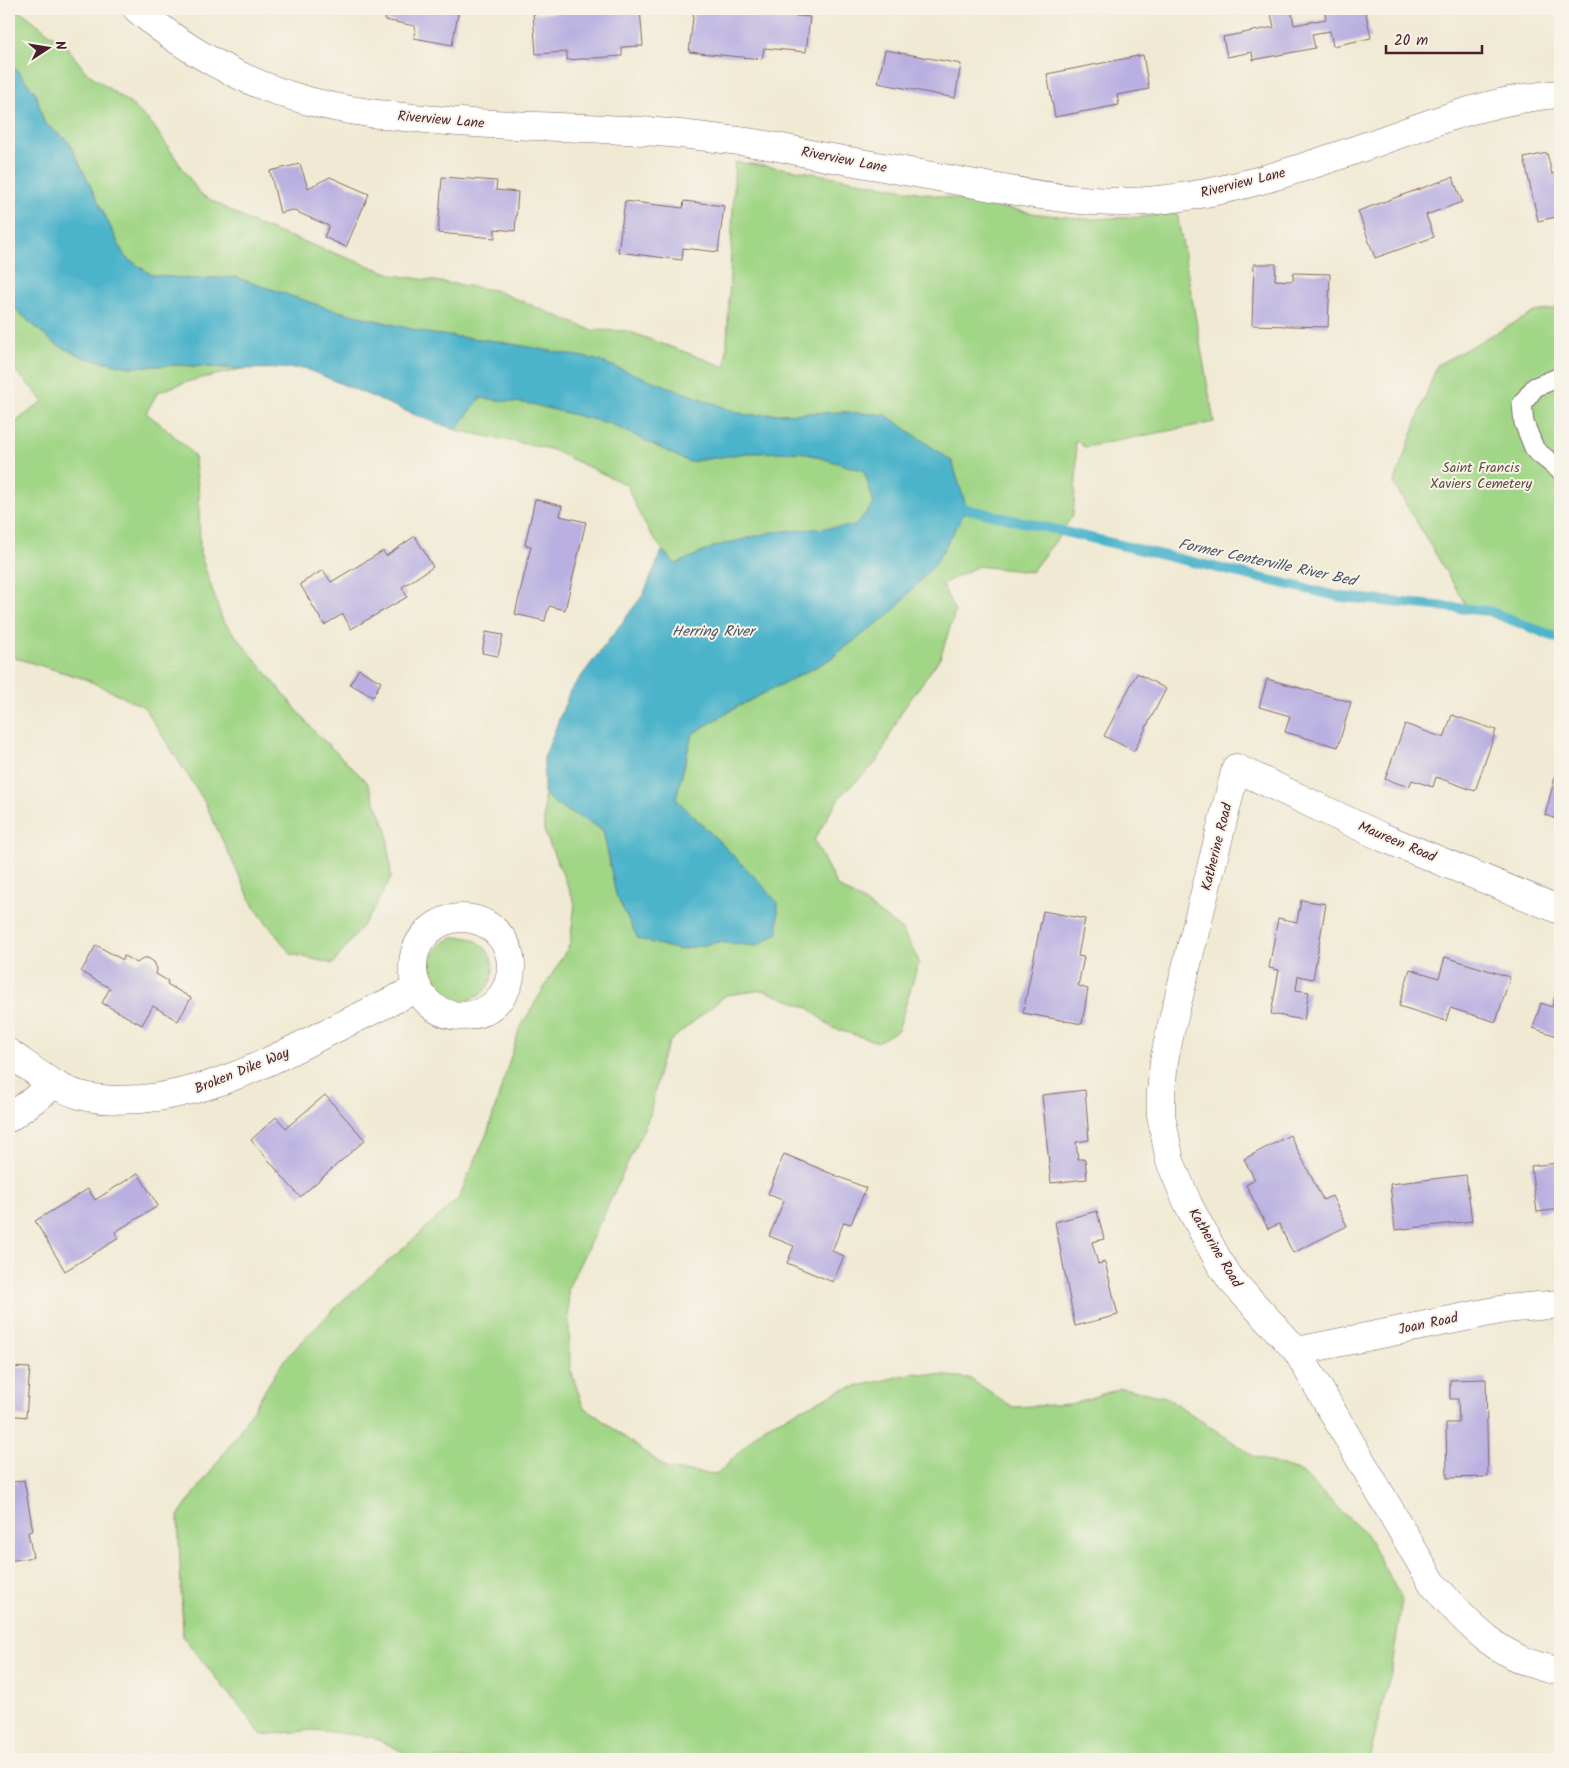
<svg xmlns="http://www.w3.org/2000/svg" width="1569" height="1768" viewBox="0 0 1569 1768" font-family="Kalam,sans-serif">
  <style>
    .green { fill: #a2d687; stroke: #767a59 }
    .water { fill: #4cb3ca; stroke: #4b697a }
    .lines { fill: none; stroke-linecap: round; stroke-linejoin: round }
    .stream { stroke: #4cb3ca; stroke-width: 10 }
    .building { fill: #b9b0e1 }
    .service-casing { stroke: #846666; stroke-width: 21 }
    .minor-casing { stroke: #846666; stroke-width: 29 }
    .service { stroke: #fff; stroke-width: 19 }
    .minor { stroke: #fff; stroke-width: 28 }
    .labels { text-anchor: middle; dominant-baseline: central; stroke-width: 4; stroke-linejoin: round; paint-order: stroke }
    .street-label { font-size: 14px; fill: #4a1f2b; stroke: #f7f3e8 }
    .park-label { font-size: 14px; fill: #604d42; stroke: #f7f3e8 }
    .water-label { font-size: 15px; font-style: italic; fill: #4b5363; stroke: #f7f3e8 }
  </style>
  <rect width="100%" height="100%" fill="#f7f3e8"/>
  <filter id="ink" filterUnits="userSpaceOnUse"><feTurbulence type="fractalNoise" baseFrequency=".02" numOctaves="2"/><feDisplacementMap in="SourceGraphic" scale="10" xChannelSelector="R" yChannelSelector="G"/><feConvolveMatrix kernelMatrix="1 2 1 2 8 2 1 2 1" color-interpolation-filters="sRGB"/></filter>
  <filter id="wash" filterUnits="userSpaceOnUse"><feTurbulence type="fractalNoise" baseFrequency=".0096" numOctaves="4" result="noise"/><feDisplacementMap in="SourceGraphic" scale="20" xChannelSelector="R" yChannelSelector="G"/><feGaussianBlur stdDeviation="1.12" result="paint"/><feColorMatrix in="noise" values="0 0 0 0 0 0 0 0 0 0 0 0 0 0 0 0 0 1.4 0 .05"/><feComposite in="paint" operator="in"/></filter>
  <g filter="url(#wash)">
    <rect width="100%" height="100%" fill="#f0ead4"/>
    <path class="green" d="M9,9L23,13L67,47L86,72L132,105L153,125L200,194L255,224L394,275L494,290L591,330L627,331L726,367L735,162L796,170L1038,214L1089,219L1141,217L1177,213L1214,422L1085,447L1075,440L1077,468L1073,515L1054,543L1031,572L978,566L942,584L955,612L940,658L902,711L877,762L840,796L814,840L837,886L864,902L902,930L919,961L898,1030L878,1042L832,1028L809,1008L763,990L726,995L670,1041L661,1061L650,1115L606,1210L568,1288L570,1368L583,1406L669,1470L718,1474L763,1427L842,1390L914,1373L969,1378L1013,1407L1071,1404L1122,1388L1166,1397L1255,1457L1301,1472L1366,1535L1402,1599L1392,1668L1369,1759H418L372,1737L314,1730L262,1735L183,1637L178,1516L235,1438L284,1360L343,1300L405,1247L458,1199L488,1131L519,1030L570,944L575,903L544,831V794L557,805L603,830L616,895L679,950L718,942L756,945V878L676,799L692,734L739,706L827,661L890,614L935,564L878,414L845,412L745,415L678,391L496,341L432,334L330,309L235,277L191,279L152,275L125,257L69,142L44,123L36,93L9,61Z
      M9,304L55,344L130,367L178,365L242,369L193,380L158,392L146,413L168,430L194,455L199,494L200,553L222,619L314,731L367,782L387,830L391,877L372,913L333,964L291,954L254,907L203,799L144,707L85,679L9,656V427L43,401L9,363Z
      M1560,308V642L1467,607L1394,484L1437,365L1535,312Z
      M480,398L531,404L611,424L689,462L746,453L801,452L864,471L874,504L855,526L716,546L676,564C651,540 639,516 627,485L550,449L456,430Z
      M429 969a32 32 0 1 1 64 0a32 32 0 1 1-64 0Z"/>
    <path class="water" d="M9,61L36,93L44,123L69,142L125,257L152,275L191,279L235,277L330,309L432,334L496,341L594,359L745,415L845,412L886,415L952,461L967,509L935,564L890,614L827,661L739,706L692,734L676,799L756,878L778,903V933L756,946L718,942L679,950L638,939L616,895L603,830L557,805L544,794V758L570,691L643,595L662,551L676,564L716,546L772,532L855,526L874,504L864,471L801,452L746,453L689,462L611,424L531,404L480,398L456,430L413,414L304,368L242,369L178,365L130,367L85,358L55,344L9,304Z"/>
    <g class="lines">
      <path class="stream" d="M967,509L1341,597L1489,611L1560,639"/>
    </g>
    <g id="blocks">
      <path class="building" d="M367,9H459L452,45L414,38L415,26L385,20L386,13Z
        M609,9H640L643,46L622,47V56L567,60V52L536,54L533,14Z
        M694,9H720L810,17L806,52L764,48L762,59L689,52Z
        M1278,9H1291L1294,25L1326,19L1324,9H1365L1371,38L1333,46L1330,31L1312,34L1315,48L1253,60L1252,52L1227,57L1223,37L1274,27L1270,10Z
        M885,50L961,64L955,98L878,83Z
        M1143,55L1149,89L1117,95L1119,105L1055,117L1047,74Z
        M1547,153L1552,174L1560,172V216L1538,221L1524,158Z
        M300,164L308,188L330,177L369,194L346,247L324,237L329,226L292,210L280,213L270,171Z
        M442,177L497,181L496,190L518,192L515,231L495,229V238L438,233Z
        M1453,177L1462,202L1426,215L1434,237L1375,258L1358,211Z
        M625,201L683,208L684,201L724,206L718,252L683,248L682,260L618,252Z
        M1254,264H1276L1275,280L1293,281V273L1330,274L1328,327L1252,325Z
        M535,499L562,506L560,516L586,522L565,610L549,606L545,621L515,614L531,546L525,545Z
        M415,536L433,567L402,587L407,597L351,629L343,614L324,625L300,584L323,570L331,582L383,551L386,556Z
        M486,632L503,635L498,656L482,653Z
        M359,669L381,682L373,697L350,684Z
        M1137,673L1166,689L1134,751L1104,736Z
        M1267,679L1351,702L1338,747L1285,732L1290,716L1259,707Z
        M1452,715L1496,730L1475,791L1436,777L1433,787L1412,780L1409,787L1385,779L1405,724L1444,738Z
        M1556,773L1560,774V820L1545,815Z
        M1301,900L1326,904L1313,979L1298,976L1296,990L1309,992L1304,1020L1271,1014L1279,970L1269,968L1278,918L1297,922Z
        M1043,911L1085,919L1078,956L1084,957L1078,986L1088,989L1082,1024L1023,1013Z
        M96,945L123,960L124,956L137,963L144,958H148L154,962L157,969L156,974L168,981L167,984L191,998L178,1021L153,1006L142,1025L102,1003L110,988L81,972Z
        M1445,957L1510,977L1496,1022L1450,1008L1446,1021L1399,1006L1410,969L1439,978Z
        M1557,991L1560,992V1037L1533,1028L1541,1003L1552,1007Z
        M1085,1090L1089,1140L1076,1142L1078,1159H1085L1087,1179L1051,1183L1042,1095Z
        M325,1095L365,1140L300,1197L251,1140L276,1117L286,1128Z
        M1290,1135L1323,1200L1332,1196L1347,1226L1293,1253L1279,1224L1268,1229L1246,1185L1255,1180L1244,1159Z
        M1560,1147V1209L1537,1212L1531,1166L1558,1163L1556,1148Z
        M784,1154L866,1188L851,1224L844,1222L832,1251L844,1256L833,1282L787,1263L794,1246L769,1236L784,1201L768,1194Z
        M138,1173L158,1206L115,1232L119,1238L65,1271L35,1221L88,1189L95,1200Z
        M1466,1175L1472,1221L1395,1230L1390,1184Z
        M1097,1211L1104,1239L1092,1242L1098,1264L1105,1262L1118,1315L1075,1326L1055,1222Z
        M9,1319L13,1320L10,1361L9,1360Z
        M9,1367L30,1368L26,1417L9,1415Z
        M1486,1379L1488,1477L1447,1478L1446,1423H1459L1458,1399H1450V1380Z
        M24,1480L33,1531L28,1532L33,1557L9,1561V1483Z"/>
    </g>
  </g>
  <g filter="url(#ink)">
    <use href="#blocks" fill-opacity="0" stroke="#846666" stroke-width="1"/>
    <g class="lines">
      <g class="service-casing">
        <path id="service" d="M1560,377L1535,387L1522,404L1524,423L1535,450L1560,470"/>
      </g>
      <g class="minor-casing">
        <path id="minor" d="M137,9C184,50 244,83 305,100C347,112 392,116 436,120C517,128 599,126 680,134C706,137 734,140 760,144C782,147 804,153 826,157C879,166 932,176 986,186C1039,195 1092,205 1147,201C1226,195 1301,169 1375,143C1435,121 1497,98 1560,94
          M1560,910L1382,837L1236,768L1171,1028L1164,1061L1161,1092V1115L1170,1161L1188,1204L1218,1260L1231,1280L1297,1351L1433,1584C1471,1628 1501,1661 1560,1671
          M413 967a49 49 0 1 1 98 0a49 49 0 1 1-98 0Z
          M9,1053C31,1068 54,1088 80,1095C100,1101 121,1100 141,1099C207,1093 264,1065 322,1035C354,1019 386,1004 418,988
          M9,1118L54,1085
          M1297,1351L1505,1309L1560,1304"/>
      </g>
      <use href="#service" class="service"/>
      <use href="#minor" class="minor"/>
    </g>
  </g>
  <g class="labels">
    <g class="street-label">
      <text transform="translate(441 120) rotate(5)">Riverview Lane</text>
      <text transform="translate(844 160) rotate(11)">Riverview Lane</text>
      <text transform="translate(1243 183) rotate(-14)">Riverview Lane</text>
      <text transform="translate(1397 842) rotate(23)">Maureen Road</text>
      <text transform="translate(1217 847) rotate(-76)">Katherine Road</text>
      <text transform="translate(242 1071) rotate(-22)">Broken Dike Way</text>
      <text transform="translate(1215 1248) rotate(59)">Katherine Road</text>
      <text transform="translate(1428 1324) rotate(-12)">Joan Road</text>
    </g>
    <g class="park-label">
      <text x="1481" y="468">Saint Francis<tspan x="1481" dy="16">Xaviers Cemetery</tspan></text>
    </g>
    <g class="water-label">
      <text transform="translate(1267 563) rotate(12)">Former Centerville River Bed</text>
      <text x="713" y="632">Herring River</text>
    </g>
  </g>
  <rect width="1569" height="1768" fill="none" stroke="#f7f3e8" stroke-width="30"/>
  <g transform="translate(48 48) rotate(78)" stroke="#f7f3e8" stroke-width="4" paint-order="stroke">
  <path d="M0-4L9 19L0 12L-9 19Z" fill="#4a1f2b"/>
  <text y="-8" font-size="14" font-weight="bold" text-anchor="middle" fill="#4a1f2b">N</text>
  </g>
  <path d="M1386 45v8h96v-8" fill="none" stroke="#4a1f2b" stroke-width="2.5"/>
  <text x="1394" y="45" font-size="15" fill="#4a1f2b" stroke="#f7f3e8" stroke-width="4" paint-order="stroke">20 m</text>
</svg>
